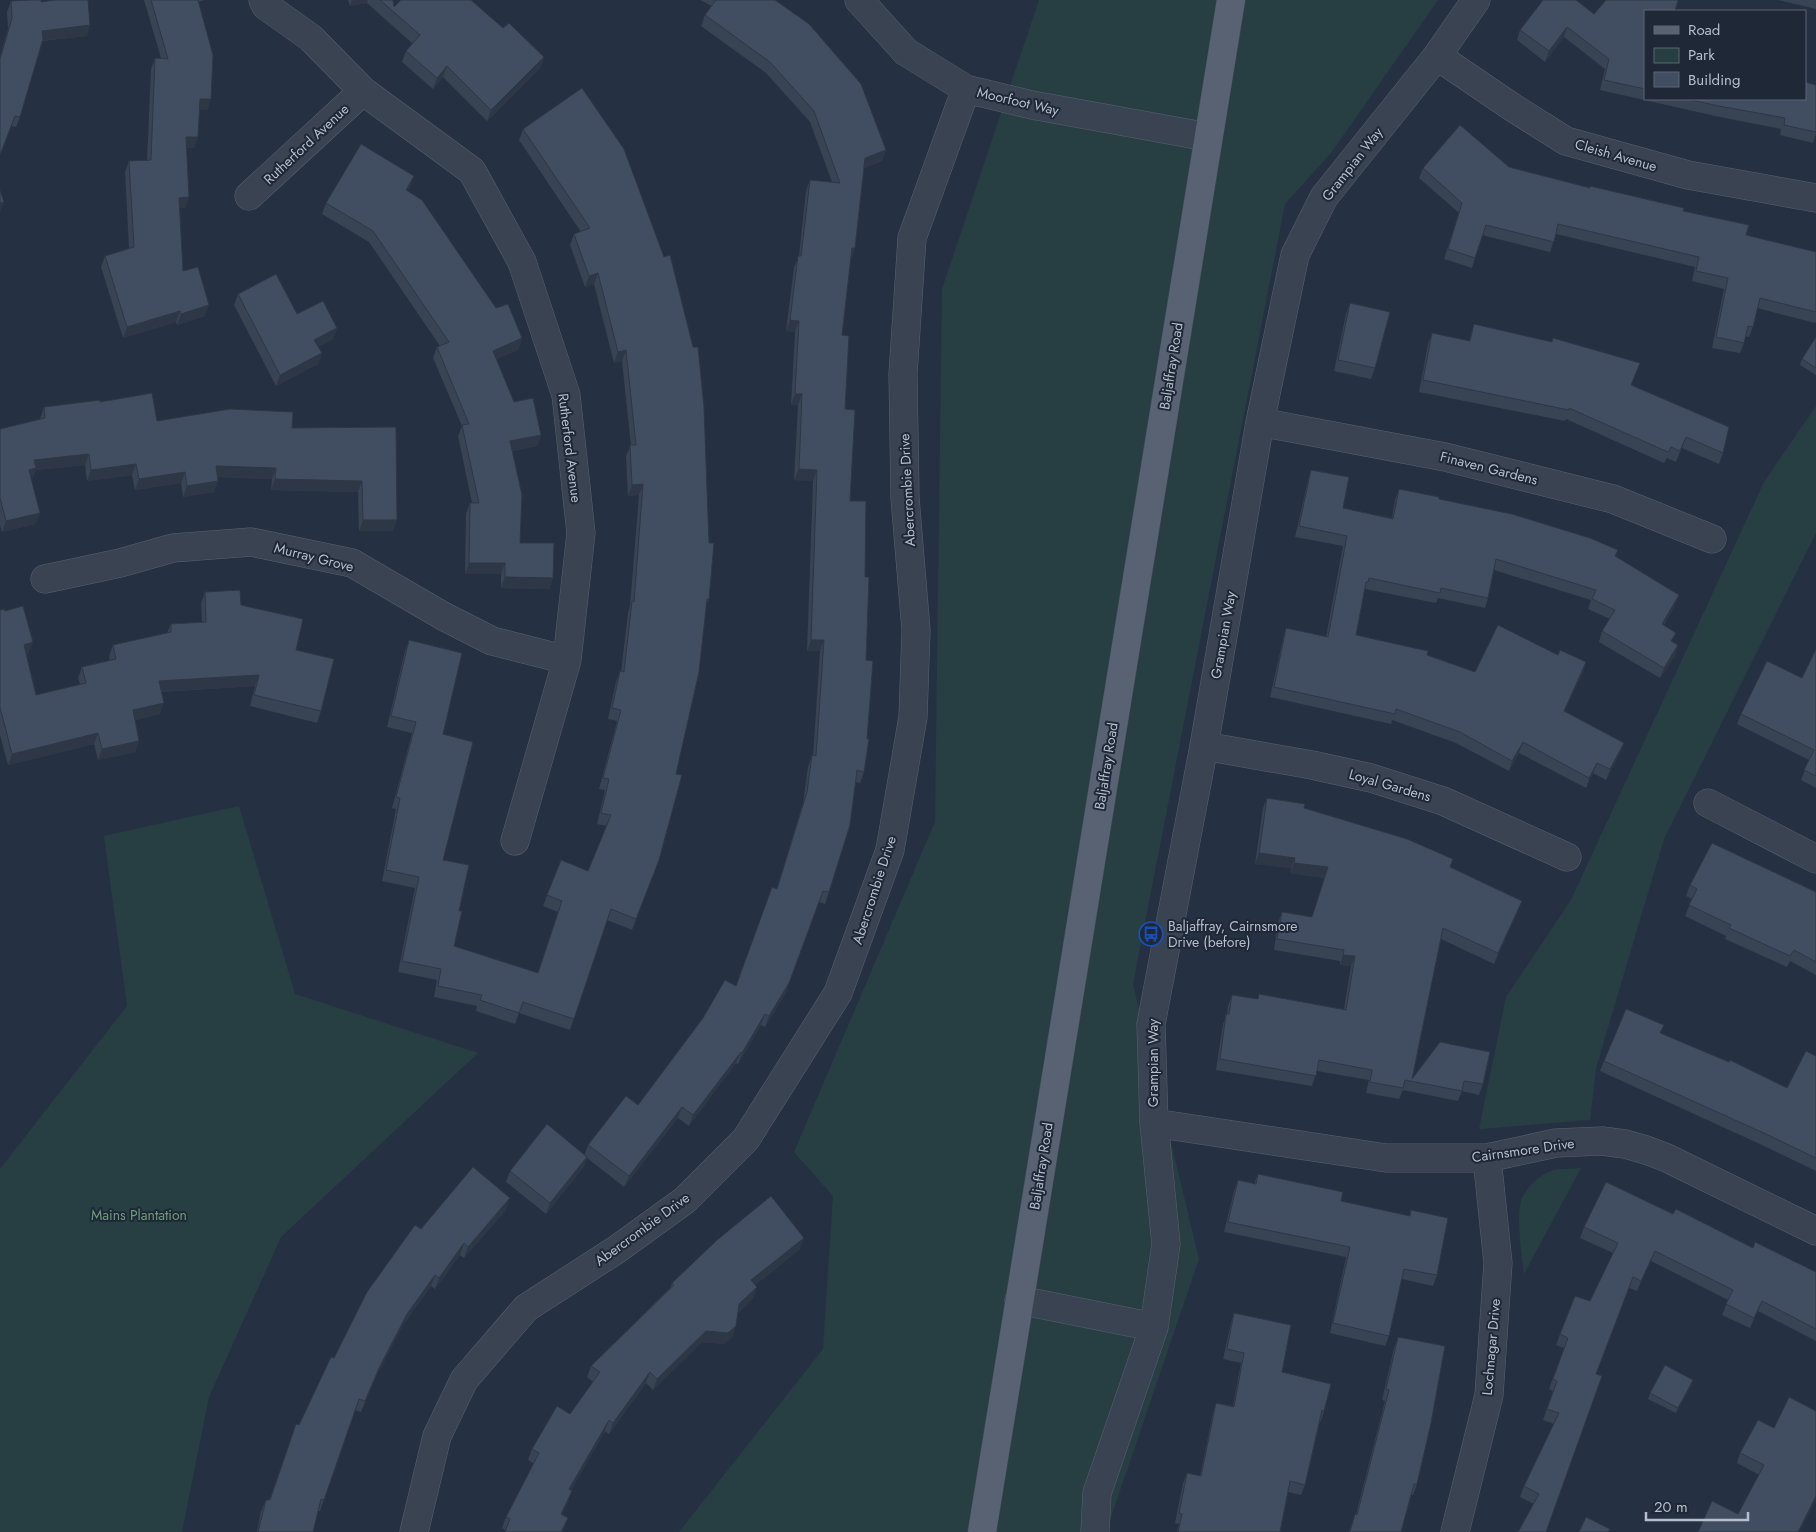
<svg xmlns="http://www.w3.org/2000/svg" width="1816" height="1532" viewBox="0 0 1816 1532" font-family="Jost,sans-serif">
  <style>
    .green { fill: #273f43 }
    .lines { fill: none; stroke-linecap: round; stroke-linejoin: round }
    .minor-casing { stroke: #57616f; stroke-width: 29 }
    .major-casing { stroke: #434c5b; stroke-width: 29 }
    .minor { stroke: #3a4352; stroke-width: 28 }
    .major { stroke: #586272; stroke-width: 28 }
    .wall { fill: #384354 }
    .shaded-wall { fill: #2e3745 }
    .building { fill: #414e62; stroke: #2e3745 }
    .labels { text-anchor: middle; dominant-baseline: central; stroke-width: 4; stroke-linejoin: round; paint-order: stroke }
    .street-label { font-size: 14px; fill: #b6becc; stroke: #1e2837 }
    .poi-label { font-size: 14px; fill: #b6becc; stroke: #1e2837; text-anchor: start }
    .park-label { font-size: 14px; fill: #6d9d79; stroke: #1e2837 }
  </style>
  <rect width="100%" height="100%" fill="#253142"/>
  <path class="green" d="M1039,0H1438L1331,153L1285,204L1133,984L1199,1259L1109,1523V1532H679L823,1349L833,1196L794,1152L935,822L942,289Z
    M1816,406V533L1664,839L1596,1068L1590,1120L1479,1129L1506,997L1571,900L1764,482Z
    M239,806L295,994L478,1053L281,1237L209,1397L182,1532H0V1169L127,1006L104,836Z
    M1581,1168L1524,1274C1522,1256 1516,1218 1521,1201C1526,1187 1540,1174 1554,1170C1562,1168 1573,1169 1581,1168Z"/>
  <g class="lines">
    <g class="minor-casing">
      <path id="minor" d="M263,0L266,6L311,38L363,91L472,171L522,262L566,395L581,533L567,660L515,841
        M859,0L906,52L966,89L1032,105L1208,137
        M1437,56L1512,107L1566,141L1688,175L1816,198
        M249,196L363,91
        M1260,422L1445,457L1613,499L1712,539
        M45,579L120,563L173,548L251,542L352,563L443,616L492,641L567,660
        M1204,746L1312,765L1371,778L1443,801L1567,857
        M1708,803L1816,859
        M1154,1123L1386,1158H1487L1556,1143L1602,1141L1625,1144L1646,1150L1667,1158L1816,1231
        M1019,1300L1154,1327
        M414,1532L437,1436L464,1380L526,1308L616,1250L685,1200L746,1139L838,993L890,850L913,717L916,630L905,498L903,374L912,238L966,89
        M1095,1532L1097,1493L1154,1327L1166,1244L1154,1123L1151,1024L1204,746L1260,422L1295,255L1324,197L1437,56L1476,0
        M1455,1532L1489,1395L1498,1263L1487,1158"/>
    </g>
    <g class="major-casing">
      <path id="major" d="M982,1532L1231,0"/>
    </g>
    <use href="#minor" class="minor"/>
    <use href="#major" class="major"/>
  </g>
  <path class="wall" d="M144,0H205L198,2L211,99L207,110H200L194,148H186L189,197L185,208H180L183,271L205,316L177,325L176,322L123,338L101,267L105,256L129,248L125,172L129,161L147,160L151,69L155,58H161Z
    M348,0H393L394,7L503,28L544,57L540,68L487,121L443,77L433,89L402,62L406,51L413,44L367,3L350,6Z
    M700,0H775L886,150L882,161L864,168L855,248L851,259L842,335L850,501L865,577L866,660L864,772L860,783L856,782L829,892L825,904L819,902L785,994L765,1027L761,1025L738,1064L736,1063L689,1126L678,1118L624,1187L587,1158L583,1168L546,1214L506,1182L510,1171L585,1154L588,1145L638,1105L736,986L777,888L803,803L808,767L812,755L813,756L820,651H807L813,481L794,480L798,405H791L795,332L786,331L794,267L799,256L806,191L810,180L832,182L810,122L766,73L701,26L705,15L712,6Z
    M1778,0H1816V9Z
    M11,1L41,2L87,36L42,41L20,117L16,127L11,126L0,155V56L8,29L7,12Z
    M1645,11V99H1805L1816,85V134L1813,143L1780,135L1781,129L1715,116L1600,90L1605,69L1564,37L1545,62L1517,40L1520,30L1594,14Z
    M582,88L709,599L706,606L676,774L659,860L632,930L607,920L570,1030L519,1013L515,1024L476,1011L477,1006L434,997L437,980L398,972L415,888L382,881L396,809L392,808L412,733L387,727L405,651L409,640L443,734V860L459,911L454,946L538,973L558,912L543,906L547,895L588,871L607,826L597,824L605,790L599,789L617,721L608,719L616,682L620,671L621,672L628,613L630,606L639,495L628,496L626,456L631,445L622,361L614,363L594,284L585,287L570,245L574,234L581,232L519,140L523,129Z
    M1509,167L1683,211L1746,235L1816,252V321L1815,323L1757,308L1753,327L1749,337L1745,336L1744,343L1740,353L1712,348L1724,289L1692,281L1695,267L1556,234L1550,252L1482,235L1472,268L1444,259L1459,213L1419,178L1423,168Z
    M410,187L408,191L496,308L522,338L518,350L496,359L514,402L541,435L537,446L512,451L520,543L553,578L549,589L501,588V574H465L466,514L470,503H472L458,436L462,426L433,358L437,347L440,346L369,242L322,214L326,203Z
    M238,294L337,328L333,339L318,347L322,353L318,364L276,386L234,305Z
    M1350,303L1375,368L1371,379L1334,371L1346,314Z
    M1474,324L1551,342L1553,338L1632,385L1723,453L1719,464L1682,448L1676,462L1667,458L1664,463L1566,419L1565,421L1419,392L1428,344L1432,333L1469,341Z
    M1816,337V375L1800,365L1802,359Z
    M100,402L157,421L292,428L396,427L393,531H359L358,492L271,490L272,479L218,477V481L214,492L183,497L181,483L135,490L132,475L87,481L85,465L36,470L32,479L31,480L40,513L35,524L2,532L0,525V429L40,419L44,407Z
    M1311,470L1343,508L1392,518L1395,500L1399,489L1439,499L1615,557L1679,595L1675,605L1664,625L1673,642L1675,656L1660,678L1599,642L1602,631L1610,619L1588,609L1591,600L1494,570L1488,598L1485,608L1438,598L1436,603L1365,589L1356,635L1427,655L1475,672L1558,655L1586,662L1583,672L1564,711L1624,743L1620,753L1606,780L1593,773L1586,788L1519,753L1509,771L1456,743L1392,720L1391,724L1270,697L1283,639L1286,628L1326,637L1343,546L1295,537L1308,480Z
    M205,592L241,605L296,650L321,711L317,723L250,706L255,686L161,692L160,714L135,720L139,741L135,752L98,760L94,744L8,765L0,735V610L5,611L29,653L26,654L36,695L80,684L78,678L82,667L110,660L109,656L113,645L167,633L171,624L202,622L201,603Z
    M1816,649V788L1801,780L1809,760L1737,724L1741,714L1802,678Z
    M1267,798L1304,808L1450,867L1518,911L1494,964L1441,939L1412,1079L1440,1042L1483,1084L1479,1095L1462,1091L1458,1101L1403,1090L1399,1099L1366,1093L1369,1080L1317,1071L1312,1086L1216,1070L1223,1024L1227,1014L1228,1006L1232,995L1258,999L1259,994L1344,1009L1351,966L1340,965V961L1274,950L1278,923L1282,912L1312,917L1325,878L1290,873L1291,868L1255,864L1263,808Z
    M1690,885L1816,892V975L1790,961L1787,967L1725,939L1726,936L1685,916L1692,899L1686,896Z
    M1661,1033L1787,1088L1816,1056V1171L1762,1145L1600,1071L1604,1061Z
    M1258,1174L1341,1201L1409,1216L1411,1210L1437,1275L1433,1286L1402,1279L1389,1336L1385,1346L1330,1333L1346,1257L1224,1232L1234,1191L1238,1180L1254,1184Z
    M506,1210L464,1258L460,1255L435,1289L431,1286L403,1325L375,1379L361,1412L355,1410L320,1511H318L313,1532H257L261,1511L266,1500H269L299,1425L334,1358L421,1229Z
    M1673,1214L1753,1248L1816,1272V1341L1758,1311L1750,1328L1722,1315L1728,1300L1651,1261L1637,1291L1629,1288L1596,1374L1602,1376L1534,1504L1520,1497L1524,1486L1554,1424L1543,1420L1553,1391L1549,1389L1564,1348L1556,1345L1560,1334L1590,1301L1613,1253L1580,1238L1584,1227Z
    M800,1249L755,1285L757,1287L753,1298L738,1313L732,1337L724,1344L702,1342L653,1390L646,1383L609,1434L605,1431L571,1490L568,1502L562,1514L568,1518L564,1529L505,1530L502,1528L506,1517L534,1464L528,1460L532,1449L570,1414L593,1382L587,1377L591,1366L670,1288L672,1283Z
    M1234,1313L1282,1372L1324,1411L1321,1421H1320L1305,1485L1301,1495L1288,1492L1280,1532H1177L1179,1524L1175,1523L1183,1483L1187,1473L1200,1476L1213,1413L1216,1403L1233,1406L1241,1363L1223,1359L1231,1323Z
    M1398,1337L1417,1484L1413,1495H1411L1401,1532H1349L1355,1514H1356L1385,1401L1382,1400L1394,1348Z
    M1693,1380L1691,1386L1676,1413L1648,1399L1650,1393Z
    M1816,1411V1499L1799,1532L1738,1514L1759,1475L1737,1463L1740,1453L1774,1428Z"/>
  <path class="shaded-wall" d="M352,0H368L367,3L350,6Z
    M90,25L87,36L38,41L42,31Z
    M1567,27L1564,37L1545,62L1549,51Z
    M544,57L540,68L487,121L491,110Z
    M447,66L443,77L433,89L437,78Z
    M200,99H211L207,110H196Z
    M186,137H198L194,148H182Z
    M886,150L882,161L861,169L865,158Z
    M414,176L410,187L402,201L406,190Z
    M189,197L185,208L175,209L179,198Z
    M4,202L0,213V203Z
    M852,248H855L851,259H848Z
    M598,273L594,284L585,287L589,276Z
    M209,305L205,316L177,325L181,314Z
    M180,311L176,322L123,338L127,327Z
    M790,320L799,321L795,332L786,331Z
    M337,328L333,339L310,351L314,340Z
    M522,338L518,350L488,362L493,351Z
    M626,350L622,361L614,363L618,352Z
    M322,353L318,364L276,386L280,375Z
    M795,394H802L798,405H791Z
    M541,435L537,446L506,452L510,441Z
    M1686,437L1682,448L1676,462L1680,451Z
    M89,454L85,465L36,470L32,479L25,481L34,460Z
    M136,464L132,475L87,481L91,470Z
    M216,466L276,468L272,479L212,477Z
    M799,469L817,470L813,481L794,480Z
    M185,472L181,483L135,490L139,479Z
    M275,479L362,481L358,492L271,490Z
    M218,481L214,492L183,497L187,486Z
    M643,484L639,495L628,496L632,485Z
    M40,513L35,524L2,532L6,521Z
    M363,520H397L393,531H359Z
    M469,563H505L501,574H465Z
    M505,577L553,578L549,589L501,588Z
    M1679,595L1675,605L1658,634L1662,624Z
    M811,640H824L820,651H807Z
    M33,642L29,653L20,656L24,645Z
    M1678,645L1675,656L1660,678L1664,668Z
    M1586,662L1583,672L1560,721L1564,711Z
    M259,675L255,686L155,692L159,681Z
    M164,703L160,714L129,721L133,710Z
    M98,733L94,744L8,765L12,754Z
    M139,741L135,752L98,760L102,749Z
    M1523,742L1519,753L1509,771L1512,761Z
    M1624,743L1620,753L1606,780L1610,769Z
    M1597,763L1593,773L1586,788L1589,778Z
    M1259,853L1295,858L1291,868L1255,864Z
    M1294,863L1328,867L1325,878L1290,873Z
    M823,891L785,994L765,1027L769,1016Z
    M1522,901L1518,911L1494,964L1498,953Z
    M1343,955L1355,956L1351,966L1340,965Z
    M765,1014L761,1025L738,1064L742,1053Z
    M741,1052L736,1063L689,1126L693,1115Z
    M682,1107L678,1118L624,1187L629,1176Z
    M587,1157L583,1168L546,1214L550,1203Z
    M510,1198L506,1210L464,1258L468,1247Z
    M804,1238L800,1249L747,1291L751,1280Z
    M464,1243L460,1255L435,1289L439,1278Z
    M1655,1251L1651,1261L1637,1291L1641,1281Z
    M435,1275L431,1286L403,1325L375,1379L361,1412L379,1368L407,1314Z
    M757,1287L753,1298L735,1316L739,1304Z
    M1762,1301L1758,1311L1750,1328L1754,1318Z
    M736,1326L732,1337L724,1344L702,1342L653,1390L657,1379L706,1331Z
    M650,1372L646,1383L609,1434L613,1423Z
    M1693,1380L1691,1386L1676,1413L1678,1408Z
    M609,1420L605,1431L565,1500L569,1489Z
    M572,1491L568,1502L557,1525L561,1514Z
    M1816,1496V1499L1799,1532H1798Z
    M568,1518L564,1529L563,1532H561Z"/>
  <path class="building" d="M31,0H41V2L55,0H88L90,25L42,31L43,39L20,117L15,116L0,155V59L12,18L11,1Z
    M151,0H198L213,55L211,99H200L198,137H186L189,197L179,198L183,271L198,267L209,305L181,314L180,311L127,327L105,256L134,247L129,161L151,160L155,58L168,59Z
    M380,0H393L394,7L401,0H471L503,28L509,23L544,57L491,110L447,66L437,78L406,51L420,35Z
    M716,0H775L809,24L861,84L886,150L865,158L855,248H852L842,335L849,336L845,409L855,410L850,501H866L865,577H869L866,660L873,661L867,739H869L864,772L857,770L850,825L829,892L823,891L789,983L769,1016L765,1014L742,1053L741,1052L693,1115L682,1107L629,1176L588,1145L626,1096L638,1105L703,1018L725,980L736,986L772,887L777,889L807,792L812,755L816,756L824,640H811L817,470L799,469L802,394H795L799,321L790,320L798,256H801L810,180L840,183L814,111L770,62L705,15Z
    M1543,0H1576L1594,14L1606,0H1678L1675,11H1645V89L1604,80L1609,59L1567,27L1549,51L1520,30Z
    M1805,82L1816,85V132L1784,125L1785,118L1719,106L1687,99H1805Z
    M582,88L624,149L664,257L670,255L693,347H698L704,407L709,543H714L709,599H707L699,672L676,774L682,775L659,860L636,919L611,909L574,1019L523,1002L519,1013L480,1000L482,995L438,986L441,969L402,961L419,877L386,870L400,798L396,797L416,722L391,716L409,640L462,653L443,734L473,742L443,860L469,865L459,911H462L454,946L538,973L562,901L547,895L561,860L588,871L611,815L601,813L609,779L603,778L621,710L612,708L620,671L624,672L632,601L634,602L643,484L632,485L630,445H636L626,350L618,352L598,273L589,276L574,234L590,228L523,129Z
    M1460,125L1509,167L1590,188V186L1684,208L1683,211L1749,225L1746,235L1816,252V312L1760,298L1753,327L1748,326L1744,343L1716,337L1728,278L1696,271L1699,257L1558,224L1554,242L1486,225L1475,258L1448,249L1462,203L1423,168Z
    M361,144L414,176L406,190L422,200L496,308L508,304L522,338L493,351L514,402L533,398L541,435L510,441L522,495L520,543H554L553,578L505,577V563H469L470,503H479L462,425L469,424L437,347L449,342L373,231L326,203Z
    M0,190L4,202L0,203Z
    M276,274L297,314L323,301L337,328L314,340L322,353L280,375L238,294Z
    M1350,303L1390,312L1375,368L1338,360Z
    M1474,324L1552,342L1553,338L1640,363L1631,385L1729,427L1723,453L1686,437L1680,451L1671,447L1668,452L1569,408V410L1423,380L1432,333L1470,341Z
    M1816,337V368L1802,359Z
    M152,393L157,421L230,409L293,412L292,428L396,427L397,520H363L362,481L275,479L276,468L216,466L218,481L187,486L185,472L139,479L136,464L91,470L89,454L34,460L36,468L29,470L40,513L6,521L0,498V429L45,418L44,407L100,400V402Z
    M1311,470L1349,477L1343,508L1393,519L1399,489L1439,497V499L1512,514L1590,538L1618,550L1615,556L1679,595L1662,624L1676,633L1671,641L1678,645L1664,668L1602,631L1615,610L1592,599L1596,590L1496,559L1488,598L1441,588L1440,593L1369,578L1368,582H1366L1356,635L1428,651L1427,655L1475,672L1498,625L1558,655L1560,650L1586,662L1564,711L1624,743L1610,769L1597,763L1589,778L1523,742L1512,761L1460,732L1396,709L1395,714L1274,687L1286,628L1328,637L1347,536L1299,526Z
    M240,590L241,605L303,619L296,650L334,659L321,711L254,695L259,675L159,681L164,703L133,710L139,741L102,749L98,733L12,754L0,707V610L4,609L5,611L23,606L33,642L24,645L36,695L86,683L82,667L116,659L113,645L171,632V624L206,622L205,592Z
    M1816,649V776L1804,770L1814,750L1741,714L1767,661L1802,678Z
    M1267,798L1305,804L1304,808L1407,839L1453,859L1450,867L1522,901L1498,953L1443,928L1412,1079L1440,1042L1490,1052L1483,1084L1464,1081L1462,1091L1405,1080L1403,1088L1370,1082L1372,1070L1319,1060L1316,1076L1220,1059L1226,1014H1229L1232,995L1258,999L1259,994L1346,1010L1355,956L1343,955L1344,950L1277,939L1282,912L1312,917L1328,867L1294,863L1295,858L1259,853Z
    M1712,843L1816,892V962L1794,950L1790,956L1729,928L1731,925L1689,905L1697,889L1690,885Z
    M1626,1009L1664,1025L1660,1033L1729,1062L1730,1060L1787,1088L1806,1051L1816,1056V1158L1766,1134L1604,1061Z
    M547,1124L587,1157L550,1203L510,1171Z
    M473,1167L510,1198L468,1247L464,1243L439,1278L435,1275L407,1314L379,1368L365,1401L359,1399L324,1500L321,1499L313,1532H258L266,1500H270L296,1424L299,1425L331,1357L334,1358L367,1292L415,1225L421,1229Z
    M1258,1174L1343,1192L1341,1201L1410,1216L1411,1210L1448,1218L1437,1275L1404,1269L1389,1336L1333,1323L1350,1247L1228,1222L1238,1180L1256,1184Z
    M1606,1182L1673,1214L1676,1209L1753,1248L1755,1242L1816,1272V1329L1762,1301L1754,1318L1726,1304L1733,1290L1655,1251L1641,1281L1633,1277L1596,1374L1602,1376L1546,1532H1518L1539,1494L1524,1486L1559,1413L1547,1409L1557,1381L1553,1379L1568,1338L1560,1334L1575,1296L1590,1301L1618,1243L1584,1227Z
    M771,1196L804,1238L751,1280L757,1287L739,1304L736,1326L728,1333L706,1331L657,1379L650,1372L613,1423L609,1420L569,1489L572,1491L561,1514L568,1518L561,1532H505L510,1519L506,1517L539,1453L532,1449L557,1406L570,1414L600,1372L591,1366L674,1285L672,1283L717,1240Z
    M1234,1313L1291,1325L1282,1372L1331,1384L1324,1411L1322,1410L1305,1485L1290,1481L1280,1532H1178L1182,1514L1179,1513L1187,1473L1201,1476L1216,1403L1234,1407L1244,1353L1227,1349Z
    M1398,1337L1445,1346L1431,1423L1417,1484H1414L1401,1532H1350L1355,1514L1357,1515L1389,1390L1386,1389Z
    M1665,1365L1693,1380L1678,1408L1650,1393Z
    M1789,1397L1816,1411V1496L1798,1532H1698L1712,1501L1738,1514L1764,1465L1740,1453L1758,1420L1774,1428Z
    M1586,1517L1610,1529L1608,1532H1579Z"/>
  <defs>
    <g id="bus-ring" transform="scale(1.25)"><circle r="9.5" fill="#1e2837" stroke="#1a4fb4" stroke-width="1.5"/><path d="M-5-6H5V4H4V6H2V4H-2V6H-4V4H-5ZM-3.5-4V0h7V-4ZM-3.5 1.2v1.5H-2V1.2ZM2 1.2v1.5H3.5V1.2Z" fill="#1a4fb4"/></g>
  </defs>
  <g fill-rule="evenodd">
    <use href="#bus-ring" x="1151" y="934"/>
  </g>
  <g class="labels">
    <g class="street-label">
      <text transform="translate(1018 101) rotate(13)">Moorfoot Way</text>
      <text transform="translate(306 144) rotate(-43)">Rutherford Avenue</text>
      <text transform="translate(1616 155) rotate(16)">Cleish Avenue</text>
      <text transform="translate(1352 164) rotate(-52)">Grampian Way</text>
      <text transform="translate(1171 366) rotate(-81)">Baljaffray Road</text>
      <text transform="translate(570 448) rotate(83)">Rutherford Avenue</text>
      <text transform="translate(1489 468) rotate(14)">Finaven Gardens</text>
      <text transform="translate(907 490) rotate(-93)">Abercrombie Drive</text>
      <text transform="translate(314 557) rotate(14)">Murray Grove</text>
      <text transform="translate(1223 635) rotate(-80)">Grampian Way</text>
      <text transform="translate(1106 766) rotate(-81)">Baljaffray Road</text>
      <text transform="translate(1390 785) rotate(16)">Loyal Gardens</text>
      <text transform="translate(874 890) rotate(-72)">Abercrombie Drive</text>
      <text transform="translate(1153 1063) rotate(-90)">Grampian Way</text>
      <text transform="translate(1523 1150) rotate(-8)">Cairnsmore Drive</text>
      <text transform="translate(1041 1166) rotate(-81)">Baljaffray Road</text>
      <text transform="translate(642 1229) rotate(-36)">Abercrombie Drive</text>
      <text transform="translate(1491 1347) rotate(-85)">Lochnagar Drive</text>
    </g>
    <g class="poi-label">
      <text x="1168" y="926">Baljaffray, Cairnsmore<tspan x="1168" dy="16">Drive (before)</tspan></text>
    </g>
    <g class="park-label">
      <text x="139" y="1215">Mains Plantation</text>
    </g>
  </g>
  <rect x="1644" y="10" width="162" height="90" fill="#1e2837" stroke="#5b6473"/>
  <rect x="1654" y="26" width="25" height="8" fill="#586272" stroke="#5b6473"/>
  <text x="1688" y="35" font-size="15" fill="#b6becc">Road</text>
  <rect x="1654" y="48" width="25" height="15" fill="#273f43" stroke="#5b6473"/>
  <text x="1688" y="60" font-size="15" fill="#b6becc">Park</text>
  <rect x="1654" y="72" width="25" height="15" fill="#414e62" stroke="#5b6473"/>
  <text x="1688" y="85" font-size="15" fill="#b6becc">Building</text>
  <path d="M1646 1512v8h102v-8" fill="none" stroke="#b6becc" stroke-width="2.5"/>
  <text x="1654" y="1512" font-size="15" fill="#b6becc" stroke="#1e2837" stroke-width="4" paint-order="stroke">20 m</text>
</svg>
